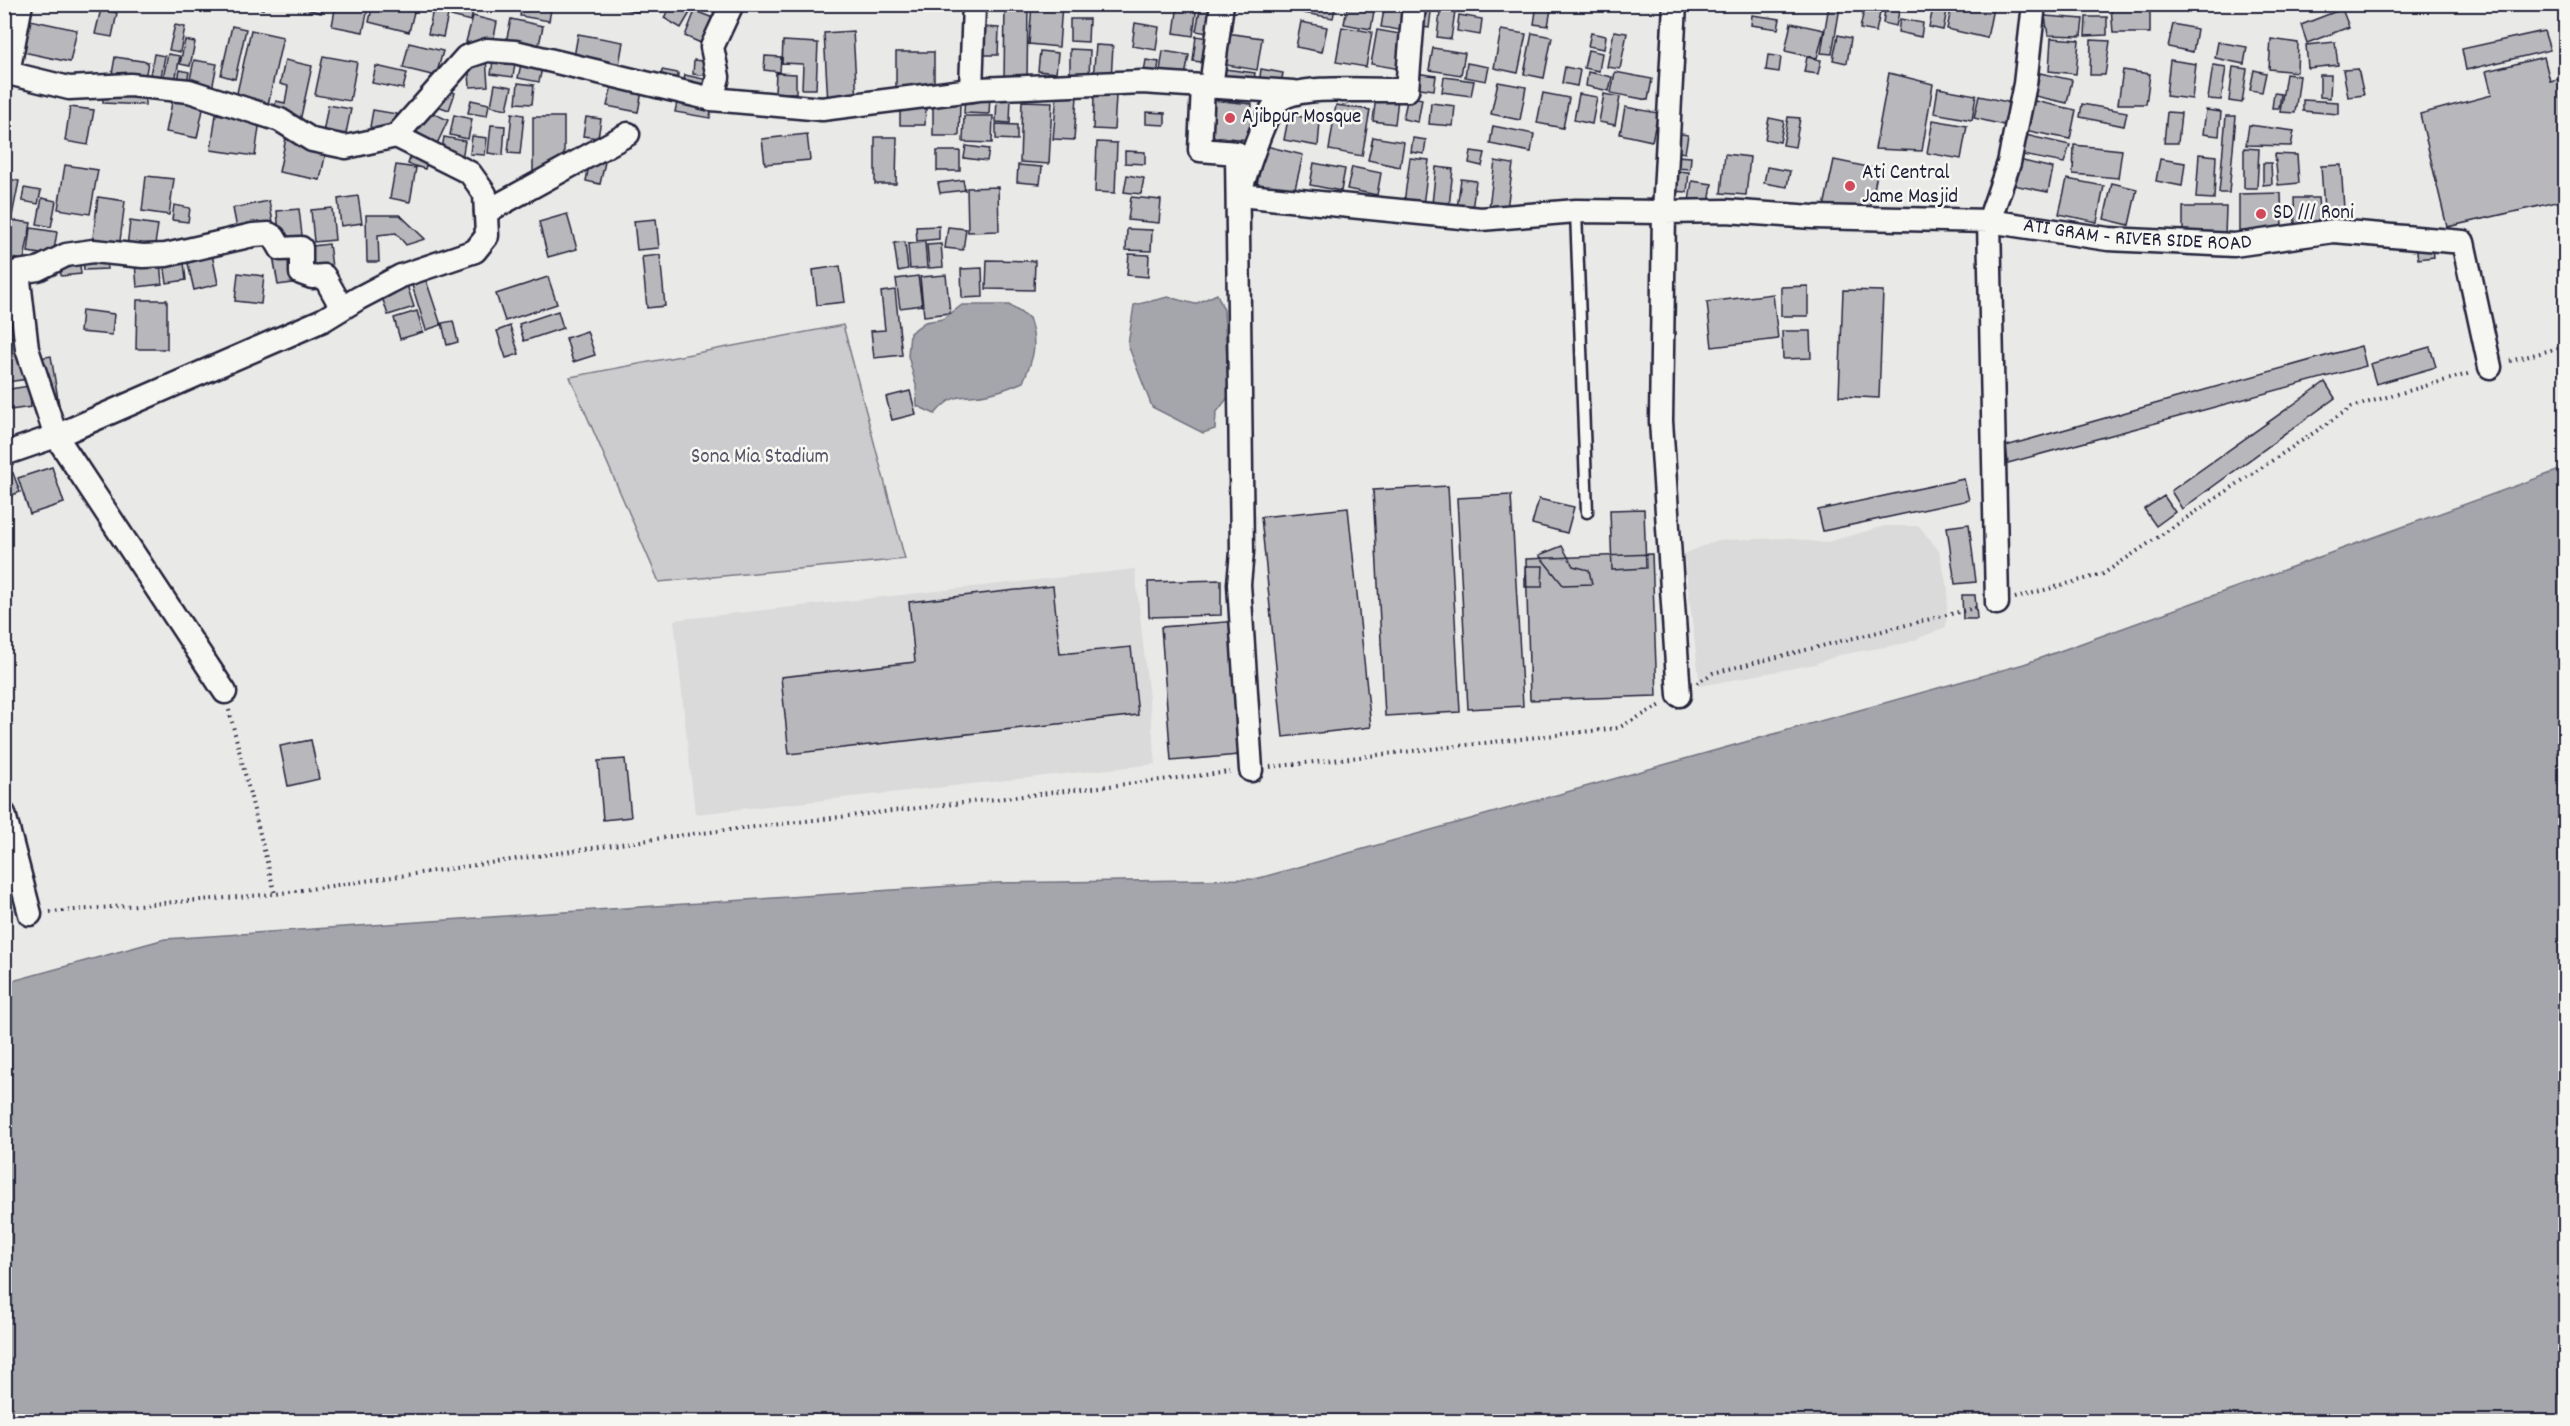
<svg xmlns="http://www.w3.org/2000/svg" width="2570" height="1426" viewBox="0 0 2570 1426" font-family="Dekko,sans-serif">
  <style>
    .built { fill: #dadada }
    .green { fill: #ccccce; stroke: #777784; stroke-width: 1.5 }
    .water { fill: #a5a5ac; stroke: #71717f; stroke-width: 1.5 }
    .building { fill: #b8b8bc; stroke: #22223b; stroke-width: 1.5 }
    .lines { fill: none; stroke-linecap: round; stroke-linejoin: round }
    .lane-casing { stroke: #22223b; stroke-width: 15 }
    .street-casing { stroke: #22223b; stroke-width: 27 }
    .path { stroke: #22223b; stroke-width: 4; stroke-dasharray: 1.5 4.5; stroke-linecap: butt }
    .lane { stroke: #f6f6f2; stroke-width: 10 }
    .street { stroke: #f6f6f2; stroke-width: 22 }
    .poi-dot { fill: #d1495b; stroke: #f6f6f2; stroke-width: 2 }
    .labels { text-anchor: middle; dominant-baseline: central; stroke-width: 5; stroke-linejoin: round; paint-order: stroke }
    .poi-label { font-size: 21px; fill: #22223b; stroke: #f6f6f2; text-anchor: start }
    .street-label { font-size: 21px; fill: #22223b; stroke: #f6f6f2 }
    .park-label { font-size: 21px; fill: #555567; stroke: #f6f6f2 }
  </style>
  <rect width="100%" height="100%" fill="#e9e9e7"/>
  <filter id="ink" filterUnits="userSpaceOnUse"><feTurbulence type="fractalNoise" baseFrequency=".0167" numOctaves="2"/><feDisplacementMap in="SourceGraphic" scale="12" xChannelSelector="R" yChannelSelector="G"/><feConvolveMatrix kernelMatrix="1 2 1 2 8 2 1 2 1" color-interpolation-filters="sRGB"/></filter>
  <g filter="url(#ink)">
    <path class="built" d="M1885,526H1919L1939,551L1948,590L1946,627L1907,643L1839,655L1815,664L1700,686L1684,554L1718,540L1787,538L1824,543Z
      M1135,569L1156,764L695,814L674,620Z"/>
    <path class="green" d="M843,325L905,559L659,582L570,377Z"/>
    <path class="water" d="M1217,294L1224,310L1229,396L1216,413L1215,429L1203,433L1152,407L1128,345L1134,305L1168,297L1195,304Z
      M962,305H1009L1029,318C1038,345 1034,357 1023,382C1013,386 1002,391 991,393C964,400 956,389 935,414L917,406L916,385L908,356L910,333L925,322L943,319Z
      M2565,468V1421H5V983L165,939L996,883L1256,879L2024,664Z"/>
    <path class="building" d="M240,4H264L263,9Z
      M288,4H323L321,13Z
      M336,4H369L363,32L332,26Z
      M373,4H416L409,32L369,22Z
      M434,4L450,6L443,37L428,34Z
      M522,4H552L549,21L520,16Z
      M621,4H639L638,12L620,8Z
      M671,4H679L691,11L681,28L664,18Z
      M1005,4H1028L1027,81H1004Z
      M1032,4H1062L1059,47L1029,44Z
      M1178,4L1197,5L1193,36L1174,33Z
      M1201,4H1218L1213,34L1196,31Z
      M1305,4H1336L1333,18L1303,13Z
      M1348,4H1375L1371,29L1344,24Z
      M1385,4H1409L1405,31L1381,27Z
      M1419,4H1432L1429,28L1416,26Z
      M1441,4H1456L1451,39L1437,37Z
      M1458,4H1478L1477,10L1458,8Z
      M1537,4H1552L1548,26L1534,24Z
      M1886,4L1900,7L1896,26L1883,23Z
      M1952,4H1978L1993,8L1987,38L1947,29Z
      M2053,4H2091V9Z
      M454,5L473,9L471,21L451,16Z
      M1829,5L1840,7L1832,54L1821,53Z
      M1865,5L1881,8L1876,32L1860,29Z
      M2150,5V33H2113L2111,6Z
      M1933,8L1947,11L1943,30L1929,27Z
      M101,9L117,13L112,37L95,34Z
      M2342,9L2349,27L2307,43L2301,25Z
      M695,11L713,18L703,44L685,36Z
      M1459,15L1482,19L1480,35L1457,31Z
      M1752,15L1780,19L1778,29L1751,25Z
      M473,16L497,22L492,47L466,42Z
      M2045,16L2083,19L2081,36L2048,35Z
      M2086,17H2107V35L2085,36Z
      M511,19L543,26L537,54L505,47Z
      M1070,19H1089L1088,42L1070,41Z
      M1900,19L1923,23L1921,37L1898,32Z
      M30,20L77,30L70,62L23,52Z
      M1301,22L1327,27L1322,52L1296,47Z
      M1135,23L1159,27L1156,50L1132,46Z
      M1791,23L1824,30L1817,58L1785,51Z
      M2173,24L2197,29L2193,52L2168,47Z
      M175,25L185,27L180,52L169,50Z
      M232,26L246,29L235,79L221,75Z
      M983,27L999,28L998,55H982Z
      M1342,27L1372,32L1366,67L1336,62Z
      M251,30L283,37L267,109L235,102Z
      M1377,30L1406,35L1400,69L1371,64Z
      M1501,30L1526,34L1518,73L1494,68Z
      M853,31L857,101L828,103L824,33Z
      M1614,31L1627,33L1620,69L1607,67Z
      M2544,31L2550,50L2466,70L2462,49Z
      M1219,32L1262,38L1257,70L1214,63Z
      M1532,33L1552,37L1544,78L1524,74Z
      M1591,33L1606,36L1604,49L1588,46Z
      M578,34L623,42L618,71L573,63Z
      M1838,35L1851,38L1847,63L1833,60Z
      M1196,36L1215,39L1211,63L1193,61Z
      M2051,38L2079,40L2076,74L2049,71Z
      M2271,39L2298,43L2297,72L2269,69Z
      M185,40L195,42L190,66L180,64Z
      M2091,40L2110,41L2105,75H2090Z
      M783,41L818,43L816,89H802L803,64L782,63Z
      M2218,42L2247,47L2244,64L2215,58Z
      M2335,42L2338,65L2308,68L2306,45Z
      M409,43L443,51L436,76L403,68Z
      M1096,45L1113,46L1111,79L1093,78Z
      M1433,48L1465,53L1461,75L1429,70Z
      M1070,49L1090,50L1089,79L1070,78Z
      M1588,50L1602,53L1599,71L1584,68Z
      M1040,51L1058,53L1056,73L1038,71Z
      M1163,51L1189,55L1184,82L1159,78Z
      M896,52H934V87H896Z
      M154,54L165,56L161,77L150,75Z
      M168,54L180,56L174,86L162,83Z
      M494,54L516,57L513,77L491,74Z
      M1768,55L1781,57L1779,72L1766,70Z
      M323,56L357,62L350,101L315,95Z
      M765,56L781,57L780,72L764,70Z
      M115,57L148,62L145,79L112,74Z
      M1807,57L1821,60L1818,74L1804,72Z
      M2544,57L2550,81L2566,77V200L2447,227L2420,114L2492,95L2486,71Z
      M486,58L488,86L470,87L468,59Z
      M194,60L217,64L211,94L188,89Z
      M285,60L312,66L300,121L273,115L276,101L285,103L288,86L280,84Z
      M694,60L709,62L708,76L693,74Z
      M1146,60L1159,62L1156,80L1143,78Z
      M2170,60L2196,64L2192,99L2166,96Z
      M1467,63L1489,67L1486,81L1465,77Z
      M521,64L542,68L539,82L518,78Z
      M2213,65L2226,67L2221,100L2208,99Z
      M376,66L407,73L403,89L372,83Z
      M1565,67L1580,70L1577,86L1562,83Z
      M2233,67L2247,69L2242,103L2229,101Z
      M1217,68L1255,73L1253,87L1215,82Z
      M1261,69L1283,73L1280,89L1259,85Z
      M2358,69L2364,95L2348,97L2343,70Z
      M180,70L189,72L186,87L177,85Z
      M662,70L678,73L677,87L660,84Z
      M2123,70L2150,74L2146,104H2118Z
      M2254,70L2266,73L2262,92L2250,90Z
      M1588,72L1612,77L1609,91L1586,86Z
      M1615,72L1652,79L1648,100L1611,93Z
      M776,73L796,74V93H775Z
      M1415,73L1436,76L1434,90L1413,87Z
      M1889,73L1933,84L1922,151L1875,149Z
      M2040,73L2072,80L2067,103L2035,96Z
      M2286,74L2300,76L2295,113L2280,112Z
      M685,75L708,80L706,93L682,89Z
      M2320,75H2331L2330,98L2320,97Z
      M1444,77L1474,81L1471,96L1442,92Z
      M1498,82L1526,87L1520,120L1491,114Z
      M518,83L534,85L532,104L516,103Z
      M495,84L512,87L507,109L491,106Z
      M612,85L642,91L638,112L607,106Z
      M442,88L455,93L449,110L435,105Z
      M1938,88L1976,95L1972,120L1934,113Z
      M103,90L145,92V105L103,103Z
      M174,93L205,100L197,138L166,132Z
      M1543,93L1569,98L1563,128L1537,123Z
      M2274,93L2281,94L2279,108H2272Z
      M965,94L990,95L989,114L964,113Z
      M1057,94L1077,96L1074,140L1053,139Z
      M1579,94L1597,97L1592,124L1574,120Z
      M1604,94L1620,97L1615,125L1599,122Z
      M997,95L1011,96L1010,123L996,122Z
      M1094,96H1116L1114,130L1093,129Z
      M1376,96L1398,99L1395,124L1373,121Z
      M1408,96L1422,99L1418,122L1403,119Z
      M1979,96L2017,104L2012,127L1974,118Z
      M678,97L712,103L710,118L675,112Z
      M471,100L489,104L487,116L468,113Z
      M1212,100L1252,104L1249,140L1208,136Z
      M2030,100L2076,110L2070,139L2024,130Z
      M2303,100L2338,102V114L2303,111Z
      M1022,101L1052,102L1049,164L1020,162Z
      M933,103H960L959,136H933Z
      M1431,103L1455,106L1453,126L1429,124Z
      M2082,104L2127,112L2124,126L2080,117Z
      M328,105L351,109L344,143L322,139Z
      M1336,105L1370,110L1362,156L1329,150Z
      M70,107L94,110L88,145L65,141Z
      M900,107H926L925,125H900Z
      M1625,107L1658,113L1652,141L1620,134Z
      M424,109L448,120L435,148L411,137Z
      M373,110L397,114L394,131L370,127Z
      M2206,110L2221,112L2219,136L2203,134Z
      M1146,112L1165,113V125L1146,124Z
      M2167,112L2181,113L2178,143H2164Z
      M512,113L524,115L520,154L508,153Z
      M216,114L260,120L255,156L211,150Z
      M1289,114L1320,121L1318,146L1284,140Z
      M454,115L472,119L468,139L450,135Z
      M964,116H993L992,143L963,142Z
      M2226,116H2236L2229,193H2219Z
      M533,117H564V172H533Z
      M586,117L601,119L598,138L583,136Z
      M1788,117L1800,118L1795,147L1783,145Z
      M1769,118L1784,121L1780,142L1765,139Z
      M1933,120L1967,126L1961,159L1927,153Z
      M996,124L1017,125V140L996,139Z
      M491,125L505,126L503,155L488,153Z
      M2249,125L2294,131L2291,146L2246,145Z
      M1493,126L1534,134L1531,152L1490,144Z
      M1676,133L1688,135L1685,153L1674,151Z
      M807,134L810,160L765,164L762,139Z
      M2021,134L2070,145L2064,163L2017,154Z
      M472,136L487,138L485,155L470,154Z
      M444,137L465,141L462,159L441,156Z
      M875,137H897L896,184H875Z
      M1373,137L1404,142L1400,167L1368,160Z
      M286,138L327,147L320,180L279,172Z
      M1413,138L1426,140L1424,154L1411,152Z
      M1097,142L1117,143L1115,193L1095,192Z
      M2074,145L2122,150L2118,178L2073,174Z
      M966,146L989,149L987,161L964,158Z
      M1266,146L1303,155L1294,193L1257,184Z
      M2244,148L2259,149L2257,188H2244Z
      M937,151H960V171H937Z
      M1125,151L1145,152V164L1125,163Z
      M1471,151L1485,153L1482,166L1469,163Z
      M411,154L428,158L425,169L408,164Z
      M1725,154L1750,157L1746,195L1721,193Z
      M2199,154L2216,156L2214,199L2196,198Z
      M2275,154L2297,155L2299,183L2278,185Z
      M1675,156L1691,157L1690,169L1675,168Z
      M1410,158L1429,160L1423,205L1404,203Z
      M590,159L605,162L600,184L586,181Z
      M2160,159L2185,163L2182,186L2156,181Z
      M1834,160L1878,169L1869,216L1824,207Z
      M2019,160L2053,168L2048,192L2013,185Z
      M1495,161L1513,164L1507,209L1489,207Z
      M1314,163L1345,169L1341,191L1310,185Z
      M2263,163H2271L2272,184L2263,185Z
      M65,165L98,170L90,214L58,209Z
      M396,165L416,168L410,202L390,198Z
      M1018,165L1042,167L1040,184L1017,182Z
      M2341,165L2345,223L2325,224L2321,166Z
      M1352,167L1381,173L1377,195L1347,189Z
      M1436,167L1453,169L1449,207L1432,204Z
      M1767,167L1790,171L1787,187L1764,183Z
      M1674,171L1689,172L1687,192L1672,191Z
      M1127,175L1144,178L1141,194L1124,192Z
      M146,176L174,179L169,215L142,211Z
      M4,178L19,181L12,216L4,215Z
      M1461,179L1476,181L1472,210L1457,208Z
      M2067,179L2104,186L2097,222L2059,214Z
      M963,180L965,190L940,193L938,183Z
      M1692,181L1712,184L1709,204L1689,202Z
      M2112,183L2137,189L2129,225L2104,219Z
      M998,187L999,231L968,232L967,188Z
      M24,188L41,191L38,204L22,201Z
      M2281,193L2282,234L2239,240V194Z
      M358,196L362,223L341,226L338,199Z
      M98,197L125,201L119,249L92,246Z
      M1131,197L1161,200L1159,223L1128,220Z
      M42,198L56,201L51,227L37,224Z
      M2294,198H2318L2320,223L2295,225Z
      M269,201L274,227L238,234L233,208Z
      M174,205L190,208L188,222L172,220Z
      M2183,207H2226L2225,236L2183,235Z
      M332,208L335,240L314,242L311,210Z
      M299,209L303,244L280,246L277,211Z
      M567,214L577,249L548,257L539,222Z
      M366,215H400L425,239L406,245L396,233L378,235L379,262H367Z
      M4,219L31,223L24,260L4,257Z
      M656,219L659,248L637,250L634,221Z
      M130,221L158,225L154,250L127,247Z
      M939,226V239L917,241L916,227Z
      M948,227L966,229L963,250L945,248Z
      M31,228L57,232L53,256L28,252Z
      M1127,229L1152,230L1151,251L1126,250Z
      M905,242L908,269L898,271L894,243Z
      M925,242L927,268L910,269L908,244Z
      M2432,243L2434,257L2418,259L2416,245Z
      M329,244L332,267L306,270L304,247Z
      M941,244L943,267L929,268L927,245Z
      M211,249L218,284L194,290L186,255Z
      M295,253L300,282L278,285L273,256Z
      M183,254L186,280L167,283L163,257Z
      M1129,254L1149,255L1148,277L1127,275Z
      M106,255L107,269L84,270L83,256Z
      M660,255L665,306L647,308L642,257Z
      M79,257L81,274L61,276L60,259Z
      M987,260L1035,261L1034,290L986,289Z
      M160,261L162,284L137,287L135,263Z
      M840,266L845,302L817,305L813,270Z
      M982,268L983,297L962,298L961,269Z
      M238,273L264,276L261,304L235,301Z
      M946,275L950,313L924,316L920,277Z
      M918,276L922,305L900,308L896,279Z
      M425,277L441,325L426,330L411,282Z
      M548,277L557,304L505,321L496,294Z
      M407,285L414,307L388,315L381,294Z
      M1808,286V316H1781V287Z
      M895,290L902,355L874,358L871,331L885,330L881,292Z
      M1843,290L1883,291L1879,398L1839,396Z
      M1773,294L1778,339L1712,347L1707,302Z
      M137,300H167V349H136Z
      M4,305L20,307L18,327L4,325Z
      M82,310L114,314L112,335L80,332Z
      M417,311L423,332L400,339L394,318Z
      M558,311L563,328L524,341L519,324Z
      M453,321L458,342L447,345L442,323Z
      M510,326L519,354L506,358L497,331Z
      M587,331L595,355L573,362L566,338Z
      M1782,331H1810L1811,358L1783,359Z
      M21,335L28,379L7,382L4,338Z
      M2361,346L2366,366L2008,463L2006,446Z
      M2430,347L2436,367L2376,384L2370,364Z
      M51,356L59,405L41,408L33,359Z
      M2325,382L2335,398L2182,509L2171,491Z
      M29,386L31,407L4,411V390Z
      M910,391L916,414L892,420L886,397Z
      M52,467L64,503L30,514L18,478Z
      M13,473L20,492L4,498V476Z
      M1964,479L1969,500L1823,531L1818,510Z
      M1448,486L1460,712L1385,716L1373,490Z
      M1511,495L1523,706L1468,709L1457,498Z
      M2164,496L2175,512L2156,526L2144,509Z
      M1539,499L1574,507L1567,533L1532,524Z
      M1348,508L1371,727L1283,737L1261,517Z
      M1644,509L1646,568L1612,570L1610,510Z
      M1969,524L1976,582L1955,584L1947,527Z
      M1562,546L1573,566L1589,570L1592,584L1563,585L1539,555Z
      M1652,554L1657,696L1530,700L1526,559Z
      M1525,566H1543L1542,587H1525Z
      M1221,580V615L1149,617L1148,582Z
      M1053,586L1060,654L1131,647L1138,715L789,754L781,677L915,662L909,602Z
      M1962,595H1975L1977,619H1963Z
      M1239,621L1250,754L1171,761L1161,627Z
      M311,740L319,779L288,786L280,746Z
      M625,759L631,817L603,820L598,761Z"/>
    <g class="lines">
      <g class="lane-casing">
        <path id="lane" d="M1576,211L1587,512"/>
      </g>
      <g class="street-casing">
        <g id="street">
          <path id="s1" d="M2034,4L2025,84L2009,163L1989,221L2108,239L2234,245L2334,231L2463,242L2490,367"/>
          <path d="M1203,86L1200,150L1237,153L1242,552L1239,584L1251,770"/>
          <path d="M1211,87L1222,4"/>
          <path d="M971,90L974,4"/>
          <path d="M1342,90H1407C1377,91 1299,83 1278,101C1265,112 1245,176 1239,195L1481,219L1576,211L1664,212L1675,4"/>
          <path d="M1407,90L1414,4"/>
          <path d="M712,99L718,77L712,47L732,4"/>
          <path d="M396,136L466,57L487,50L515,52L712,99L822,109L979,89L1142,82L1293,92"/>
          <path d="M486,212L628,134"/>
          <path d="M18,272L27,349L56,436L225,692"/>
          <path d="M8,275L18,276V272L38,269L66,255L93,251L143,256L166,255L253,235L269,234L274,237L281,249L301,248V273L312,277L324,276L342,308"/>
          <path d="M4,454L56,436L323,320L359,298L401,276L475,251L487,236L485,194L470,173L396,136L346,147L312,140L280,120L189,91L130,85L69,88L8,73L21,4"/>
          <path d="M1679,695L1661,421L1664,212L1726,211L1813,217L1989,221L1997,603"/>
          <path d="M4,814L30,914"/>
        </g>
      </g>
      <path class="path" d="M2510,361L2566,346
        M2015,598L2103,574L2352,407L2471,373
        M1697,683L1713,673L1979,607
        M229,710L275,894L676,836L1230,772
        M1270,767L1618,728L1663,704
        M50,912L276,894"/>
      <use href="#lane" class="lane"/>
      <use href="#street" class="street"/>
    </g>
  </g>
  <g class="poi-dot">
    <circle cx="1230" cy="118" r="6"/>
    <circle cx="1850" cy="186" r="6"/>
    <circle cx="2261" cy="214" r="6"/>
  </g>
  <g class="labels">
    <g class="poi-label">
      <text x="1242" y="118">Ajibpur Mosque</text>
      <text x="1862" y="174">Ati Central<tspan x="1862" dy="24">Jame Masjid</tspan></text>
      <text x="2273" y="214">SD /// Roni</text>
    </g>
    <g class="street-label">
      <text stroke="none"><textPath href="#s1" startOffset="372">ATI GRAM - RIVER SIDE ROAD</textPath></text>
    </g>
    <g class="park-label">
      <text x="760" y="458">Sona Mia Stadium</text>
    </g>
  </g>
  <rect width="2570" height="1426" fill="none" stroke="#f6f6f2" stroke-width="24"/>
  <rect x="12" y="12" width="2546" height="1402" fill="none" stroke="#22223b" stroke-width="2" filter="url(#ink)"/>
</svg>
